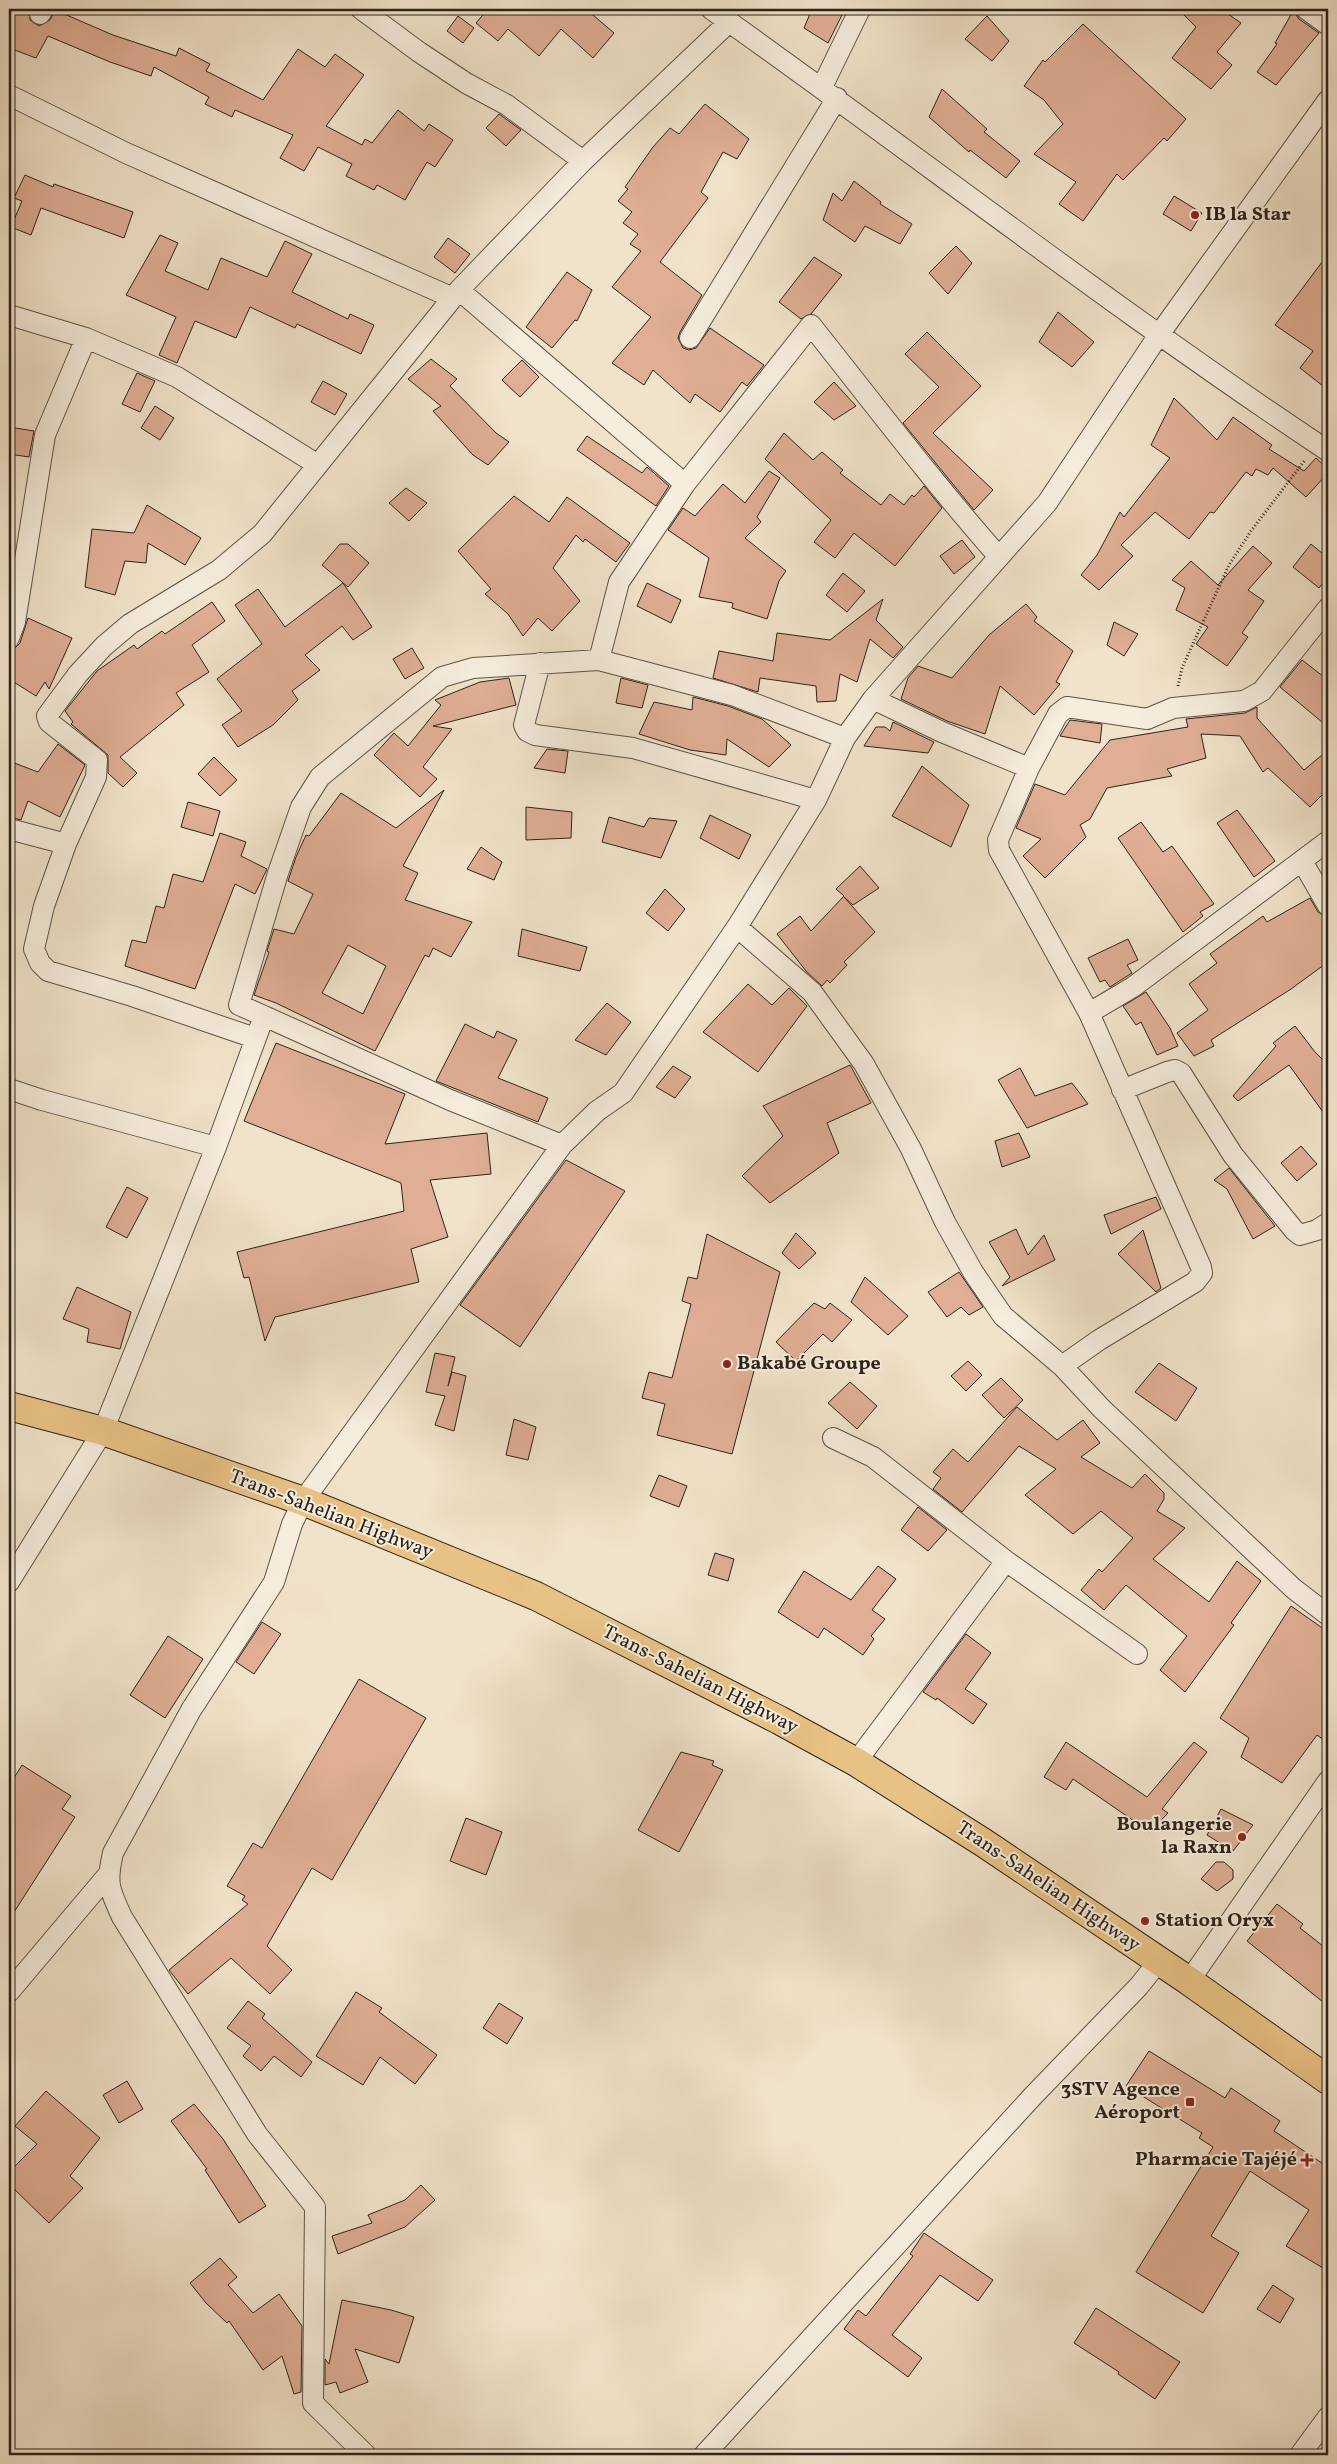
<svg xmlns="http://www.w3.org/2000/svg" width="1337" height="2464" viewBox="0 0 1337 2464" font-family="Vollkorn,serif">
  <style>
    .building { fill: #dfae95; stroke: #2c231a; fill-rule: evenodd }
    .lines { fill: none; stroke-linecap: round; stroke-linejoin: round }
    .street-casing { stroke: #5d5346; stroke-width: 22 }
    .highway-casing { stroke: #2c231a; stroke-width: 30 }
    .path { stroke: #2c231a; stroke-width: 3; stroke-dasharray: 1 2.5; stroke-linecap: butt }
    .street { stroke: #f6eddd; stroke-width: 20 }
    .highway { stroke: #e8c285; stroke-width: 28 }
    .poi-dot { fill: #8f2418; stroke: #f6eddd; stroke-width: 2 }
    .labels { text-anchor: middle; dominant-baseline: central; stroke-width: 4; stroke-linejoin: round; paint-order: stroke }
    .poi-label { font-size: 20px; font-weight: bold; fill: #2c231a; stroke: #f6eddd; text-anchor: start }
    .street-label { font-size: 20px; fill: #2c231a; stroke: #f6eddd }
  </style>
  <rect width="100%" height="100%" fill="#f1e3ca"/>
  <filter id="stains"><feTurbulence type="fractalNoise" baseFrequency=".004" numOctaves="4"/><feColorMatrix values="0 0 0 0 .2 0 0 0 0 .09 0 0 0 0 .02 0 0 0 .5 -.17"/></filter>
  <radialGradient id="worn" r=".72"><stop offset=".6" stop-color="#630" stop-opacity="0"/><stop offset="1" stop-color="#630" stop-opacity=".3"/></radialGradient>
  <path class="building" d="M9,9H30V20L39,26L50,20L55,10L113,35L176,56L179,48L210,64L206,71L263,100L298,49L325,67L335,54L364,75L326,126L362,145L365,139L372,143L398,110L424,131L429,124L453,140L435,167L427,162L405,200L377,185L374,190L346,176L352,164L318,147L304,171L280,158L293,135L235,110L232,117L205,104L209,97L154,67L151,76L110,62L48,36L36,58L9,48Z
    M485,9H586L614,33L593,58L561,29L539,56L508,29L498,41L476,23L487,10Z
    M812,9H845L828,43L804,28Z
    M1178,9H1221L1241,23L1217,52L1232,65L1211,89L1172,58L1196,27Z
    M1293,11L1299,19L1319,33L1276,85L1257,72L1277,44L1275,43Z
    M458,16L474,28L463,43L447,31Z
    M987,16L1009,41L992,61L965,39Z
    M1083,24L1186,119L1167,141L1164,138L1123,180L1117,174L1083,221L1059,204L1076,182L1034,154L1063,124L1044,100L1024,86L1043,60L1045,62Z
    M942,89L987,129L984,132L1020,161L1006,178L970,150L969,152L929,117Z
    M705,104L749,139L737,159L723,152L701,192L708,198L660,262L702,295L680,332L678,338L683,348L689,350L696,348L710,328L764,365L747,386L742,382L720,412L695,394L690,403L653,370L644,385L612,363L651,317L612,287L641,251L630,244L638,234L623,223L632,212L618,201L628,189L625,187L653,147L670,128L679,134Z
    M499,114L521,130L506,146L486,128Z
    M25,175L53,187L54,184L133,212L124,238L41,208L31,235L11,227L22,201L14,198Z
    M854,181L881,202L880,204L912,224L900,244L865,226L855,242L823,220L833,193L842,201Z
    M1174,196L1202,213L1191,231L1163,214Z
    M160,235L178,243L165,271L208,290L221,258L267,277L285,241L312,254L292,292L348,319L350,314L374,325L361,354L297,324L295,328L250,307L236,338L195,321L177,363L159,355L176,317L126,295Z
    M448,238L470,254L455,273L434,257Z
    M956,246L972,263L948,294L929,273Z
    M1328,254V390L1300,368L1313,351L1275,325Z
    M814,257L842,275L811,314L801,319L779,302Z
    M567,272L592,290L577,321L575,320L552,348L526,327Z
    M1058,312L1094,342L1072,367L1039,342Z
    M927,332L981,386L933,433L993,490L974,510L903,423L939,387L905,354Z
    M431,359L457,379L450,386L496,433L509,442L488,465L473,455L433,411L441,406L408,379Z
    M522,360L539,377L520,397L502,380Z
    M137,373L155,381L140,412L122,404Z
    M323,381L347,394L335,415L311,402Z
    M834,382L856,406L834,420L814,402Z
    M1174,398L1217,440L1233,417L1272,445L1269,449L1304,471L1316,458L1328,469V473L1306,497L1273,468L1268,475L1256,469L1252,476L1246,472L1214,513L1210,512L1189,539L1155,512L1121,545L1133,556L1099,590L1081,575L1097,555L1120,512L1124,517L1170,458L1151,445Z
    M155,406L174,418L160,440L141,428Z
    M9,427L34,431L29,457L9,454Z
    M784,433L813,460L822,452L843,470L840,473L881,505L890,494L904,505L912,495L914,497L924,486L942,508L895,566L854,533L835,558L814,542L831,520L765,459Z
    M587,436L642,473L647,467L669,486L656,506L577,450Z
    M769,471L780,478L757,517L761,522L745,538L786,571L779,581L767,619L732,608L733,603L699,597L709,558L668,530L683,508L695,516L723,484L745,503Z
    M406,488L427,503L409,521L389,503Z
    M514,496L549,522L567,497L630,543L616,562L585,539L583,542L576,535L553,568L580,601L552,631L538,618L523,636L508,614L485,594L491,589L458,551Z
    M147,505L201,538L185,565L148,543L146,563L125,561L115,595L85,587L92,529L134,533Z
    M962,540L975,557L954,574L940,556Z
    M340,544H348L369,563L348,587L322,565Z
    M1311,544L1328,558V577L1319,588L1293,567Z
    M1253,546L1272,563L1248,590L1264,601L1242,633L1248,637L1227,666L1196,644L1208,627L1176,610L1185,588L1172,580L1191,561L1218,585Z
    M843,573L865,591L847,612L826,595Z
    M343,583L372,627L353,640L342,626L305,655L320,670L292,691L298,700L273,725L238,747L222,725L242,711L217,679L262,644L235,605L258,589L285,627Z
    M647,583L681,600L671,623L637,606Z
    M883,599L876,620L903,647L893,658L870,639L857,682L840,674L836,701L817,702L816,686L760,678L758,692L713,678L719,651L773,661L777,633L830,640Z
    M212,602L225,621L192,645L209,672L176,693L184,705L120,757L137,773L123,787L108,773V755L71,724L73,722L65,711L97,671L134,645L137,649L162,631L165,634Z
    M1026,604L1037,617L1034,621L1073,651L1056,682L1060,684L1034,715L1000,686L985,734L947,721L901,699L908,678L918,666L952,678L989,635Z
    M28,618L72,638L49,689L45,682L36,696L9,679V650L16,647L20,643Z
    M1114,622L1138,634L1124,656L1107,645Z
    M412,648L424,668L405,679L393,659Z
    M1302,660L1328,680V727L1280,687Z
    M509,678L516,705L433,726L452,729L423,767L437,779L420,797L374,755L394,733L408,746L441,705L435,700L480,682Z
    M621,678L648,685L642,708L616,703Z
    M693,697L728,706L762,719L791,745L769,767L727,739L726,755L690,750L639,734L654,702L692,710Z
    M1257,707V718L1304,770L1328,750V789L1310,807L1268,768L1263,772L1240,736L1201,734L1206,758L1167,769L1172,776L1107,788L1090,819L1080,825L1086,837L1045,878L1023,856L1041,839L1016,828L1035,784L1065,795L1110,740L1188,727L1186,719L1245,713Z
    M1070,720L1102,724L1100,743L1060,736Z
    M893,722L934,742L928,753L864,746L876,727H885L890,731Z
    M58,744L85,765L60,817L28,801L21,820L9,817V761L38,772Z
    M547,749L568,751L565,773L534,768Z
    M214,757L237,780L220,796L198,774Z
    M922,766L969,805L951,847L892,816Z
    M444,790L403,866L418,873L405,900L472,922L451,957L433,948L429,957L425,955L375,1051L276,1003L254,995L269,952L267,951L274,929L294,934L313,894L288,881L296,857L306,835L309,836L341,793L396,828ZM348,945L386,966L363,1014L322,993Z
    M188,802L220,811L213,836L181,827Z
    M526,807L572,812L571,838L526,840Z
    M1237,810L1275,861L1254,877L1217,823Z
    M710,815L751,835L739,859L700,838Z
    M609,817L644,827L649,818L677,821L661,858L602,842Z
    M1141,822L1163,852L1172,846L1214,904L1200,912L1203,916L1183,932L1118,838Z
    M220,833L246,842L241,856L267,869L255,894L235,884L195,989L125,966L132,940L146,943L156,906L164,908L173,874L203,882Z
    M481,847L502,862L494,880L467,869Z
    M860,866L879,888L853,905L844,897L875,932L844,962L847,965L830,983L827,980L822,986L806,971L777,934L800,916L811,931L844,896L836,889Z
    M665,889L685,909L668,931L646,913Z
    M1310,898L1318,912L1328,918V962L1291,989L1211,1040L1214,1046L1194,1056L1177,1033L1208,1010L1189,984L1217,963L1210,954L1263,916L1267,922Z
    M522,929L587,947L580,971L518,956Z
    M1128,939L1138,960L1127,965L1132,973L1110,987L1105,980L1100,982L1088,958Z
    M748,984L772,1005L789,988L807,1006L758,1072L703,1032Z
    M1146,992L1170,1028L1178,1046L1157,1055L1141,1022L1136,1025L1123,1006Z
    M607,1003L631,1022L606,1055L575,1040Z
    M465,1024L494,1038L497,1031L517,1040L498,1078L548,1098L538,1122L436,1081Z
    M1295,1026L1315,1052L1328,1065V1119L1289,1065L1238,1101L1233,1096L1276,1046L1273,1043Z
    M276,1043L405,1094L385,1144L487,1133L491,1174L430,1180L448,1237L411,1249L419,1282L275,1317L265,1341L249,1277L244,1278L237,1252L404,1211L401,1183L244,1121Z
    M850,1065L871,1103L827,1123L839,1153L770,1203L742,1176L783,1136L763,1106Z
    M673,1066L691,1077L675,1098L656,1087Z
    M1020,1068L1035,1096L1072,1083L1088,1104L1027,1128L998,1080Z
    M1019,1133L1030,1157L1002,1167L995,1141Z
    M1301,1146L1317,1164L1297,1181L1281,1163Z
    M566,1160L625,1191L520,1347L460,1305Z
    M1229,1168L1275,1226L1253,1239L1227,1189L1214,1180Z
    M127,1187L148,1198L127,1238L106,1227Z
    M1156,1197L1161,1209L1111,1234L1104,1215Z
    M1016,1229L1028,1255L1044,1235L1055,1260L1002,1286L1010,1277L989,1242Z
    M1143,1230L1161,1288L1156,1292L1118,1254Z
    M796,1233L816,1253L799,1269L782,1253Z
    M707,1234L780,1272L732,1454L657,1435L665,1404L642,1398L649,1372L672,1378L691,1304L682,1301L688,1277L697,1279Z
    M959,1272L983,1307L969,1315L961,1307L947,1317L928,1292Z
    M865,1277L908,1316L888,1335L851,1302Z
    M77,1287L131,1312L120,1349L87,1342L89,1329L63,1319Z
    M814,1303L825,1309L830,1303L852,1320L832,1342L823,1334L796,1361L776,1342Z
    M435,1353L455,1357L448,1386L452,1372L466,1376L454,1431L435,1425L445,1396L426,1392Z
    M968,1361L982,1375L966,1391L951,1376Z
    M1159,1363L1197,1388L1176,1421L1135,1392Z
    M1001,1378L1023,1400L1004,1418L982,1395Z
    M850,1382L877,1406L857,1429L828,1403Z
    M1017,1407L1057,1440L1083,1420L1100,1443L1081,1457L1132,1488L1145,1474L1164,1493V1499L1157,1511L1185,1528L1153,1559L1209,1602L1237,1561L1261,1581L1231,1623L1234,1625L1185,1692L1160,1670L1187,1636L1126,1585L1104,1610L1081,1590L1099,1569L1102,1572L1133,1538L1101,1511L1073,1534L1025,1495L1056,1469L1019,1446L962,1512L933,1489L941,1478L933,1472L953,1449L968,1462Z
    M514,1419L536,1427L528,1460L506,1455Z
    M659,1475L687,1486L679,1507L650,1496Z
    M918,1507L947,1530L928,1551L901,1530Z
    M715,1553L734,1559L728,1581L708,1575Z
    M878,1566L896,1579L872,1610L885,1619L871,1636L874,1639L863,1655L824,1628L818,1638L778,1612L804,1571L851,1600Z
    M1291,1606L1328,1632V1743L1317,1735L1282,1783L1241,1757L1249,1738L1220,1718Z
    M262,1622L281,1634L254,1674L236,1662Z
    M966,1634L991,1653L965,1689L987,1704L973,1724L937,1698L936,1700L923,1692Z
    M168,1636L203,1659L165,1718L130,1695Z
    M359,1679L426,1718L332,1880L312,1868L267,1946L292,1970L270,1994L231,1958L188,1994L169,1970L248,1904L242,1900L245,1896L227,1886L253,1843L262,1848Z
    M1066,1742L1147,1797L1194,1742L1207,1752L1162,1809L1168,1813L1150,1832L1073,1779L1066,1790L1044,1777Z
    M681,1752L714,1761L712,1765L723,1770L679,1852L638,1830Z
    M22,1765L71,1796L62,1809L75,1817L9,1920V1786Z
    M1221,1809L1253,1825L1233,1851L1207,1835Z
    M466,1818L502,1832L486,1875L450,1861Z
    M1216,1862H1224L1233,1870V1879L1217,1891L1201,1879Z
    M1277,1904L1303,1924L1300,1928L1328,1950V2006L1247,1941Z
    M356,1992L382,2008L379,2012L437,2055L415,2084L380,2057L363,2085L316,2056Z
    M248,2001L265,2014L262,2018L312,2062L301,2077L274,2056L261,2071L243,2056L251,2046L227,2028Z
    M499,2003L523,2018L507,2044L483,2028Z
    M1149,2051L1225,2098L1231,2088L1280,2121L1274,2131L1328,2167V2271L1286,2246L1309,2210L1250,2171L1211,2236L1239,2253L1203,2313L1136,2272L1213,2147L1199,2138L1202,2133L1126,2086Z
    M127,2081L143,2109L119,2123L103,2095Z
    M46,2091L100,2138L70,2176L83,2188L49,2223L9,2184V2172L37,2144L15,2126Z
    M194,2104L223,2139L266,2206L239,2223L205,2170L207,2169L171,2121Z
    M421,2185L435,2200L405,2227L338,2254L332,2236L372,2223L368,2215L405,2200Z
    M924,2233L993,2280L978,2301L940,2275L892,2335L922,2358L908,2377L844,2329L858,2310L866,2316L913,2256L910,2254Z
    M220,2258L237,2277L228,2285L253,2313L279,2294L302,2326L301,2392L294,2394L282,2356L263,2370L229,2321L227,2323L206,2303L190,2283Z
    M1273,2285L1294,2299L1280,2323L1257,2309Z
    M342,2300L391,2310L414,2317L399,2363L355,2349L368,2382L340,2393L336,2382L325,2385V2359L329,2364Z
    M1096,2308L1180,2362L1155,2399L1118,2374L1119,2372L1074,2343Z"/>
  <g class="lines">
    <g class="street-casing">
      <path id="street" d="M361,9L419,52L466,83L507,105L583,161
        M711,9C917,155 1117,311 1328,451
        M1306,9L1328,25
        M40,14L43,9
        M822,87L860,9
        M9,95L126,153L453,298
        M459,290L685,484
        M9,315L86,338L177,377L318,465
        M690,338L837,98
        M9,638L15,622L45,435L86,338
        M599,660L619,582L685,484L811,325C873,403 933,482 999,557
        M540,663L524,725L527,731L535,735L633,748L816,800
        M873,699L942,732L1029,768L1058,714L1067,707L1147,719L1173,708L1244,701L1262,691L1328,608
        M1029,768L998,840L999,850L1089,1013L1201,1267L1202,1273L1195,1282L1099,1340L1062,1366
        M9,829L66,844
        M1302,861L1328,906
        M737,927L812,992L864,1064L911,1149L945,1222L973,1272L1003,1316L1062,1366L1102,1409L1294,1589L1328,1615
        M1089,1013L1133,987L1328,841
        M264,1016L450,1100L562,1145
        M255,1038L132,996L48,971L40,963L34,949L44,906L66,844L96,777L97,760L49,722L47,716L78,674L104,646L130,624L219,570L262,534L459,290L583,161L729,22
        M9,1089L42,1100L216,1147
        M1122,1090L1167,1072L1175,1070L1181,1073L1233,1155L1294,1230L1300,1235L1317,1230L1328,1223
        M833,1438L873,1457L1006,1561L1137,1654
        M9,1582L103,1431L216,1147L264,1016L239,1005L278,873L301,807L320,777L442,677L473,668L599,660L732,695L845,738
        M856,1762L1006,1561
        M1189,1981L1328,1781
        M9,1992L107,1876
        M366,2455L313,2403L315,2207L257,2134L122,1917C109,1889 106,1883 113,1853L191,1710L274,1582L292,1524L303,1501L562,1145L597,1111L623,1093L737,927L816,800L845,738L873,699L1047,503L1158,336L1328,100
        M704,2455L1032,2097L1139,1986L1159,1961
        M1300,2455L1328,2417"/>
    </g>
    <g class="highway-casing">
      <path id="highway" d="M9,1406L103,1431L303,1501L536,1596L779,1720L856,1762L984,1843L1189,1981L1328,2080"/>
    </g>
    <path class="path" d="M1178,686L1182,668L1229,565L1251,531L1305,460"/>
    <use href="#street" class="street"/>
    <use href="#highway" class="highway"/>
  </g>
  <g class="poi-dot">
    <circle cx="1195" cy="215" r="5"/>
    <circle cx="727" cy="1364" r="5"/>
    <circle cx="1242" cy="1837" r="5"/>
    <circle cx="1145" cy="1921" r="5"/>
    <rect x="1185" y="2097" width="10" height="10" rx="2.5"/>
    <path d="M1304.5 2152.5h5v5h5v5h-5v5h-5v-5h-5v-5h5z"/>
  </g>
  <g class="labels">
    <g class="poi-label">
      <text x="1205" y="215">IB la Star</text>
      <text x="737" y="1364">Bakabé Groupe</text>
      <text x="1232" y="1825" text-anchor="end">Boulangerie<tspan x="1232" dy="23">la Raxn</tspan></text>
      <text x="1155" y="1921">Station Oryx</text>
      <text x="1180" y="2090" text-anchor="end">3STV Agence<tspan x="1180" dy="23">Aéroport</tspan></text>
      <text x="1297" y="2160" text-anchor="end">Pharmacie Tajéjé</text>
    </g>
    <g class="street-label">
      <text transform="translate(331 1515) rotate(21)">Trans-Sahelian Highway</text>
      <text transform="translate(700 1680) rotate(27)">Trans-Sahelian Highway</text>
      <text transform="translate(1048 1887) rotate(34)">Trans-Sahelian Highway</text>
    </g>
  </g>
  <rect width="1337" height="2464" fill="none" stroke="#f1e3ca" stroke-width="30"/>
  <rect x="10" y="10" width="1317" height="2444" fill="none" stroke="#2c231a" stroke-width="2.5"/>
  <rect x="15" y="15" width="1307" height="2434" fill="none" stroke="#2c231a"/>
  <rect width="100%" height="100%" filter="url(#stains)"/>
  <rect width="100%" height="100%" fill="url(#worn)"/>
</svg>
